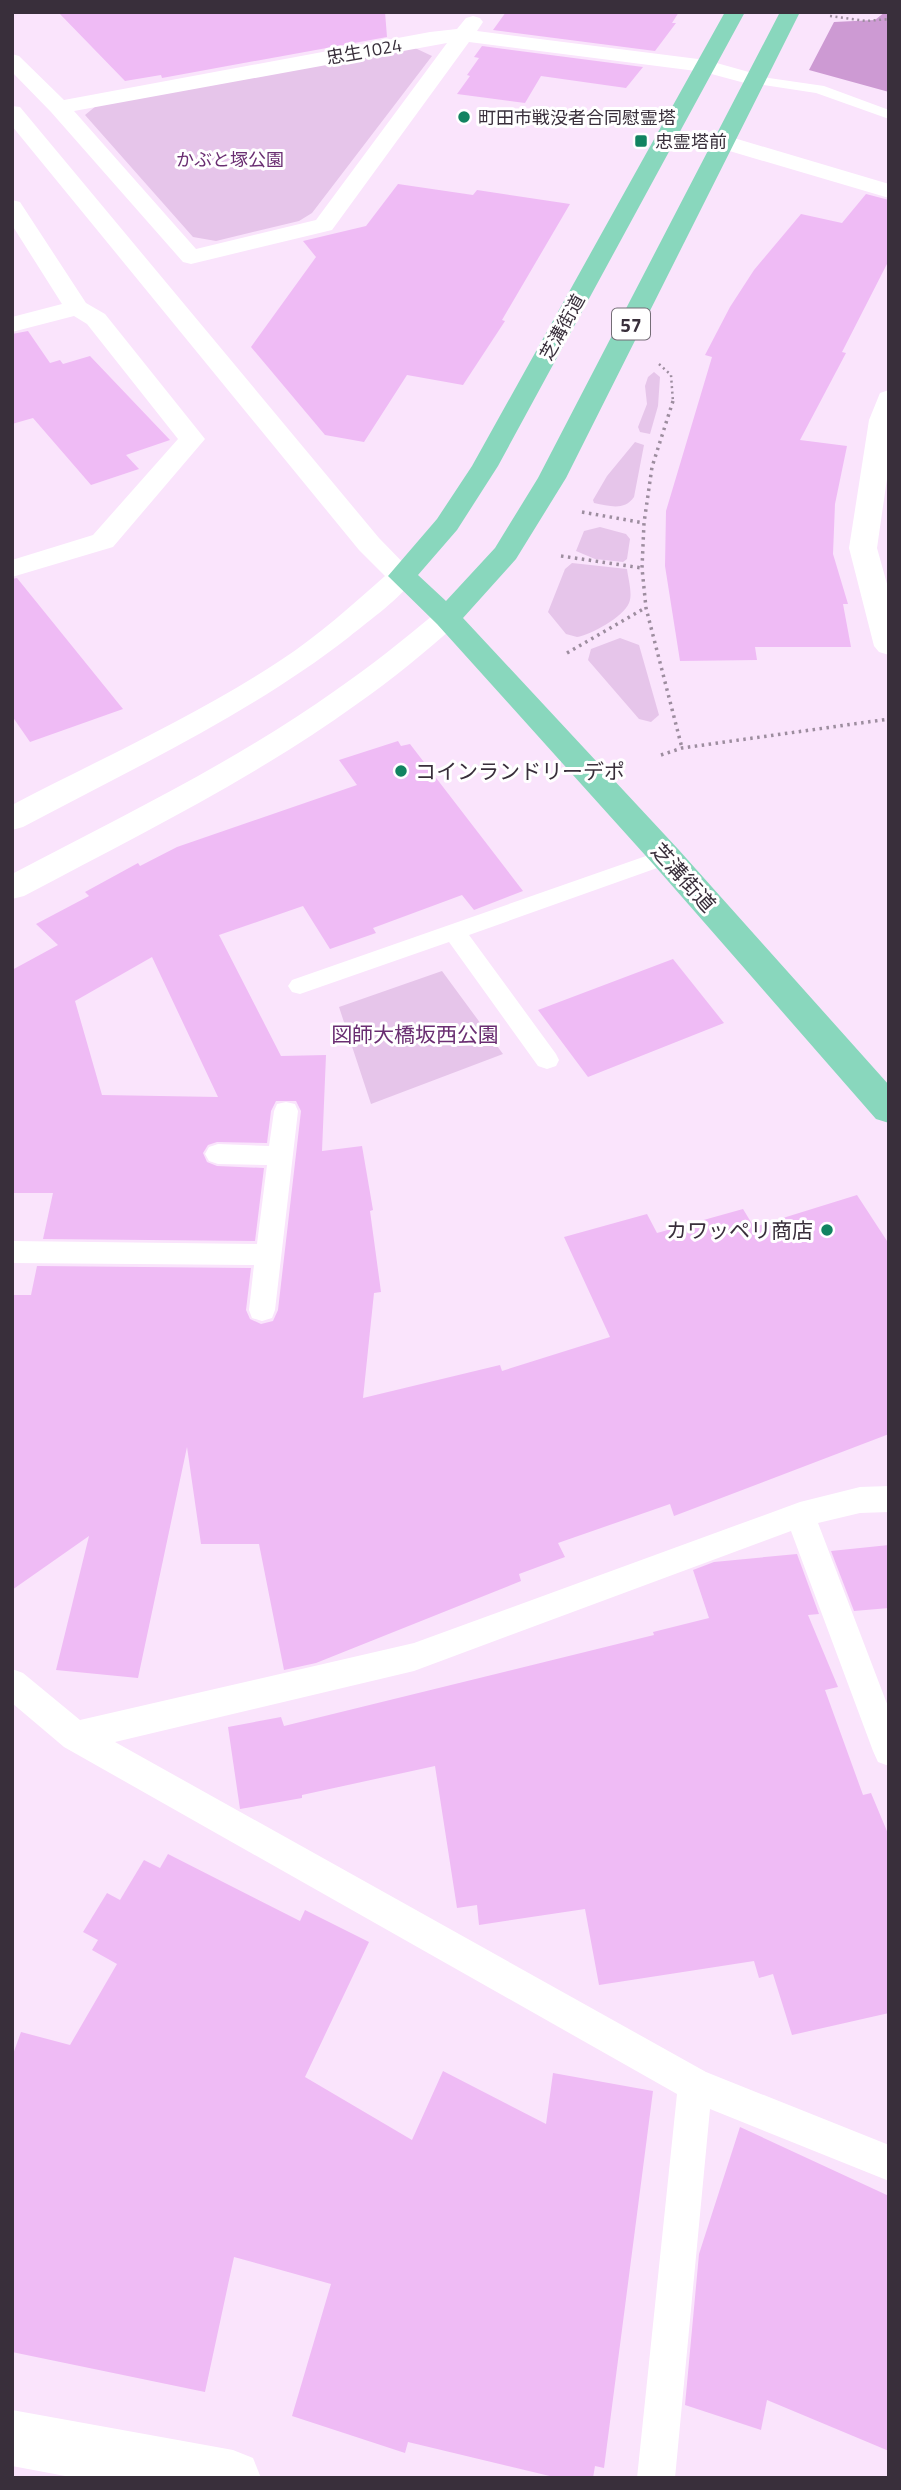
<svg xmlns="http://www.w3.org/2000/svg" width="901" height="2490" viewBox="0 0 901 2490" font-family="'Titillium Web','Noto Sans JP',sans-serif">
  <style>
    .green { fill: #e6c5ea }
    .forest { fill: #cd9ad3 }
    .building { fill: #efbbf5; fill-rule: evenodd }
    .lines { fill: none; stroke-linecap: round; stroke-linejoin: round }
    .path-far1 { stroke: #9d8d9f; stroke-width: 2.5; stroke-dasharray: 2 3.5; stroke-linecap: butt }
    .path { stroke: #9d8d9f; stroke-width: 3.5; stroke-dasharray: 2.5 4.5; stroke-linecap: butt }
    .service { fill: #fff; fill-rule: evenodd }
    .minor { fill: #fff; fill-rule: evenodd }
    .tertiary { fill: #fff; fill-rule: evenodd }
    .primary { fill: #89d7bd; fill-rule: evenodd }
    .poi-dot { fill: #128361; stroke: #fff; stroke-width: 2.5 }
    .labels { text-anchor: middle; dominant-baseline: central; stroke-width: 6; stroke-linejoin: round; paint-order: stroke }
    .far-street-label { font-size: 18px; fill: #392f3b; stroke: #fff }
    .far-poi-label { font-size: 18px; fill: #392f3b; stroke: #fff; text-anchor: start }
    .far-park-label { font-size: 18px; fill: #6a2e72; stroke: #fff }
    .shield { fill: #fff; stroke: #746d76; stroke-width: 2 }
    .shield-label { font-size: 19px; font-weight: bold; fill: #392f3b }
    .poi-label { font-size: 21px; fill: #392f3b; stroke: #fff; text-anchor: start }
    .street-label { font-size: 21px; fill: #392f3b; stroke: #fff }
    .park-label { font-size: 21px; fill: #6a2e72; stroke: #fff }
  </style>
  <rect width="100%" height="100%" fill="#fae4fc"/>
  <path class="green" d="M415,48L432,56L312,213L299,221L216,241L193,237L85,115L96,106Z
    M654,372L660,377L658,406L650,434L640,432L638,427L647,404L645,386L648,377Z
    M635,442L644,445L634,497C624,511 610,506 594,503L593,500L607,476Z
    M600,527L626,534L630,539L627,559L623,562L595,559L576,551L584,531Z
    M572,563L627,569C628,578 633,594 629,603C623,617 591,635 577,637L566,634L548,612L565,569Z
    M620,638L639,645L659,715L651,722L639,719L588,660L591,649Z
    M442,971L503,1054L371,1104L339,1007Z"/>
  <path class="forest" d="M885,12H889V92L809,70L834,22L875,20Z"/>
  <path class="building" d="M58,12H385L387,37L162,78L161,75L125,81Z
    M506,12H679L672,23H676L655,51L493,30Z
    M482,46L643,67L626,88L541,76L525,103L457,94L470,76L467,75L479,58L474,57Z
    M398,184L473,195L477,190L570,204L502,320L505,321L463,385L407,375L364,442L325,435L251,347L316,257L303,241L366,226Z
    M866,194L889,200V260L842,352L846,353L800,440L847,446L835,504L833,554L848,604H843L851,647H755L757,660L680,661L665,566L666,511L712,357L705,355L730,307L754,270L801,214L842,223Z
    M28,331L50,363L60,360L63,364L90,356L170,440L126,455L139,469L91,485L33,418L12,424V334Z
    M17,578L123,709L30,742L12,716V579Z
    M398,741L401,746L410,744L523,891L474,910L462,895L373,928L376,933L330,949L303,906L219,935L281,1056L326,1055L322,1151L362,1146L373,1210L370,1211L381,1292L374,1293L363,1398L500,1365L502,1371L610,1337L564,1237L647,1214L657,1233L743,1209L754,1227L857,1195L889,1244V1434L674,1516L670,1504L558,1543L565,1557L519,1574L521,1581L316,1663L284,1670L259,1544H201L187,1447L138,1678L56,1670L89,1536L12,1590V1295H31L37,1266L251,1268L246,1310L250,1319L261,1324L273,1321L278,1310L301,1111L296,1101H276L271,1111L267,1143L217,1142L208,1145L203,1153L207,1162L217,1166L264,1168L255,1241L43,1239L53,1193H12V970L58,945L36,924L89,896L85,892L138,863L140,866L177,847L357,785L339,760ZM152,957L218,1097L102,1095L75,1001Z
    M673,959L724,1023L588,1077L538,1010Z
    M889,1545V1608L854,1611L831,1551Z
    M797,1554L819,1614L808,1615L838,1687L825,1690L863,1795L871,1793L889,1836V2013L792,2035L773,1974L759,1978L754,1961L599,1985L585,1909L479,1925L477,1905L457,1908L435,1766L302,1795V1798L240,1809L228,1727L281,1717L284,1726L654,1635L653,1632L709,1618L693,1570L714,1562Z
    M168,1854L300,1921L305,1910L369,1942L305,2077L412,2140L443,2071L546,2124L553,2073L653,2091L604,2468L595,2466L593,2478H558L408,2442L405,2453L292,2416L331,2284L234,2257L205,2392L12,2352V2057L21,2032L70,2045L117,1964L92,1950L98,1940L83,1932L107,1893L120,1900L144,1860L160,1868Z
    M740,2127L889,2196V2451L767,2400L761,2430L685,2405L699,2254Z"/>
  <g class="lines">
    <path class="path-far1" d="M830,16L866,21L889,19
      M659,364L671,375L673,402"/>
    <path class="path" d="M673,401L652,467L644,523L642,568L646,608L682,748
      M582,512L644,523
      M561,556L642,568
      M567,653L645,608
      M661,755L682,748L889,719"/>
    <path class="service" d="M756,76L824,86L889,110V119L816,93L751,83L749,80Z
      M666,849L674,852L677,857L674,862L469,935L556,1054L559,1060L556,1066L547,1069L538,1066L449,942L300,994L292,992L288,986L292,980Z
      M286,1102L295,1104L298,1111L275,1310L272,1318L262,1321L252,1318L249,1310L254,1265L12,1263V1241L257,1244L267,1165L218,1164L209,1161L205,1154L209,1147L218,1144L269,1146L274,1111L277,1104Z
      M889,1486V1512L860,1513L818,1523L889,1709V1766L878,1762L873,1751L791,1531L414,1671L115,1742L706,2072L889,2145V2181L710,2109L675,2478H637L677,2094L64,1747L12,1703V1669L23,1673L80,1720L414,1643L800,1502L860,1487Z"/>
    <path class="minor" d="M473,16L480,18L483,22L477,31L706,60L763,76L767,80L763,84L756,86L704,72L469,42L332,230L191,264L183,262L51,112L12,72V54L19,56L64,100L430,32L457,29L466,18ZM447,43L316,220L196,249L74,111Z
      M724,135L889,184V198L716,147L713,142L716,137Z
      M12,200L20,202L86,303L105,314L205,439L113,547L12,577V560L93,535L178,439L87,324L74,316L12,332V317L62,304L12,225Z
      M889,390V465L877,548L889,591V655L879,652L874,646L849,548L869,420L880,393Z
      M12,2410L233,2450L253,2458L261,2478H76L12,2466Z"/>
    <path class="tertiary" d="M12,106L20,107L379,538L416,576C400,599 371,619 349,637C250,714 134,768 23,827L12,830V805C102,758 196,716 281,660C318,636 352,605 385,576L359,550L12,126Z
      M447,609L457,612L462,618L457,624C425,652 392,680 357,704C253,779 137,836 24,896L12,899V874C122,816 235,762 336,690C371,666 404,639 437,612Z"/>
    <path class="primary" d="M725,12H745L498,466L457,530L418,575L446,601L495,548L538,478L780,12H800L566,478L516,559L463,618L678,849L889,1085V1123L876,1119L654,865L437,624L388,576L437,519L472,466Z"/>
  </g>
  <g class="poi-dot">
    <circle cx="464" cy="117" r="7"/>
    <rect x="634" y="134" width="14" height="14" rx="3.5"/>
    <circle cx="401" cy="771" r="7"/>
    <circle cx="827" cy="1230" r="7"/>
  </g>
  <g class="labels">
    <g class="far-street-label">
      <text transform="translate(364 51) rotate(-10)">忠生1024</text>
      <text transform="translate(562 327) rotate(-61)">芝溝街道</text>
    </g>
    <g class="far-poi-label">
      <text x="478" y="117">町田市戦没者合同慰霊塔</text>
      <text x="655" y="141">忠霊塔前</text>
    </g>
    <g class="far-park-label">
      <text x="230" y="159">かぶと塚公園</text>
    </g>
    <rect class="shield" x="612" y="308.5" width="38" height="31" rx="5"/>
    <g class="shield-label">
      <text x="631" y="324">57</text>
    </g>
    <g class="poi-label">
      <text x="415" y="771">コインランドリーデポ</text>
      <text x="813" y="1230" text-anchor="end">カワッペリ商店</text>
    </g>
    <g class="street-label">
      <text transform="translate(684 877) rotate(48)">芝溝街道</text>
    </g>
    <g class="park-label">
      <text x="415" y="1034">図師大橋坂西公園</text>
    </g>
  </g>
  <rect width="901" height="2490" fill="none" stroke="#392f3b" stroke-width="28"/>
</svg>
